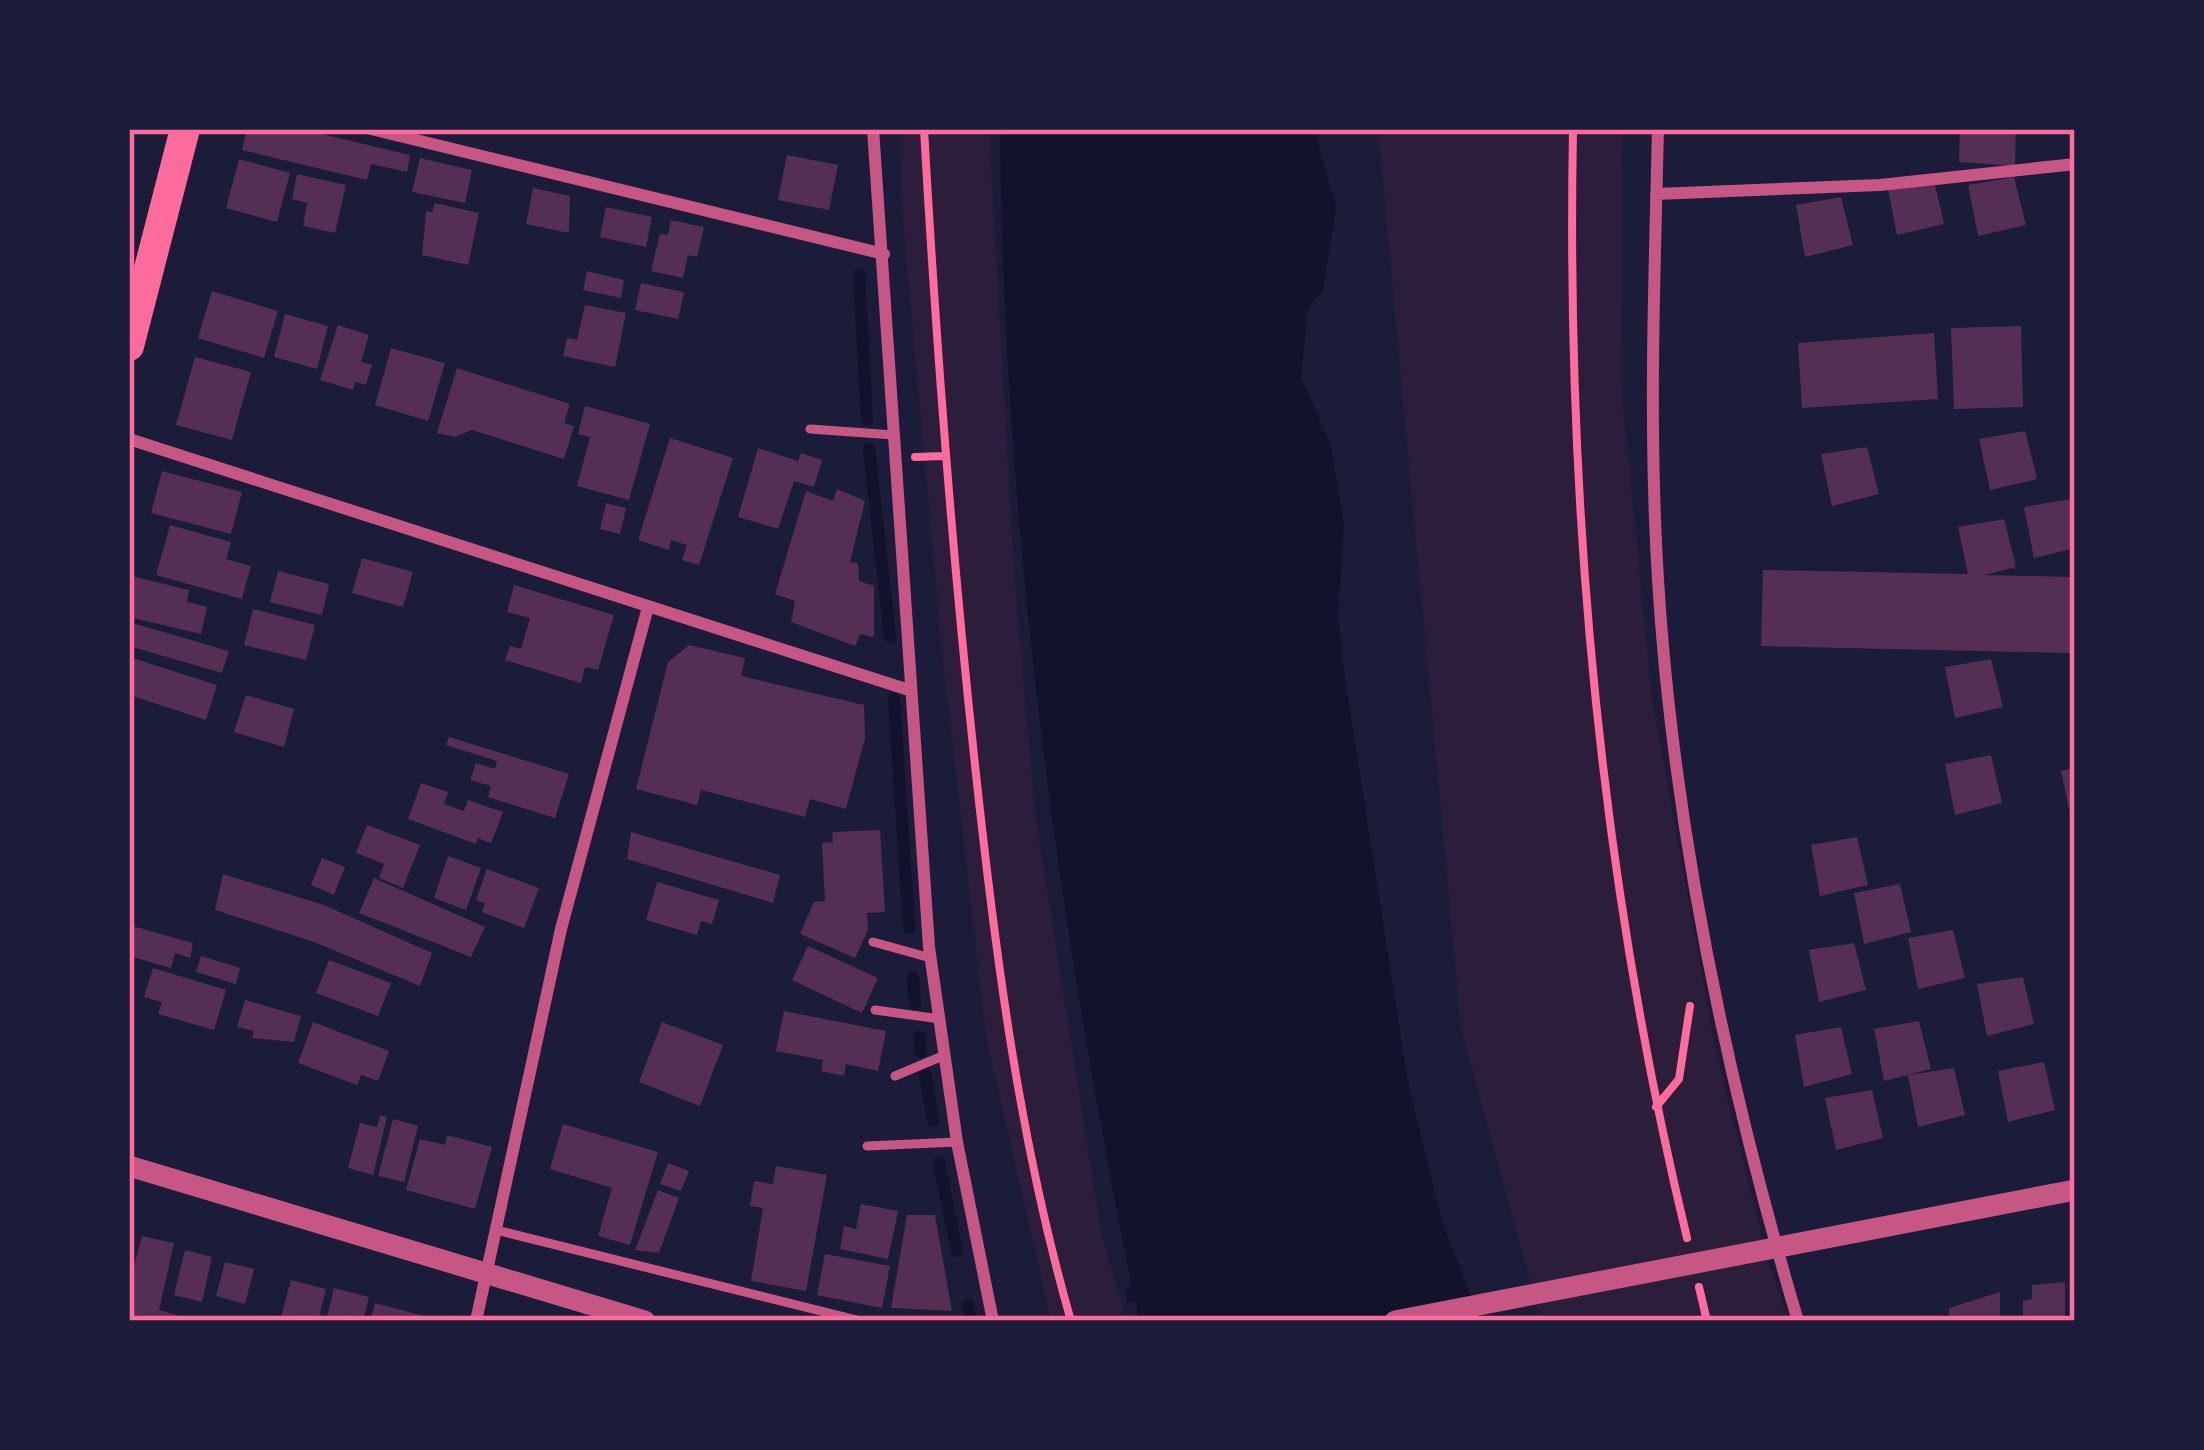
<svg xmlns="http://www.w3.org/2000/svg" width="2204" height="1450" viewBox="0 0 2204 1450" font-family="'Exo 2',sans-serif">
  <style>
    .green { fill: #2a1e3b }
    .water { fill: #12122b }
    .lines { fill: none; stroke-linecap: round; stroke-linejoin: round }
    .stream { stroke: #12122b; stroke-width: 12 }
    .building { fill: #542f53 }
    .path { stroke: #ff6b9d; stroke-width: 8 }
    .service { stroke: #c65784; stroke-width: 9 }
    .minor { stroke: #c65784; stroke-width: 12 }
    .tertiary { stroke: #c65784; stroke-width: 21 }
    .trunk { stroke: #ff6b9d; stroke-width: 30 }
    .neatline { fill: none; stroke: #ff6b9d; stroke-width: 4.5 }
  </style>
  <rect width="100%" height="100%" fill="#1b1b3a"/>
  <path class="green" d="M900,129H989L1014,572L1035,813L1102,1237L1127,1321H1051L986,1037L941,643L901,200Z
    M1378,129H1622L1621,382L1652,699L1715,1046L1768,1262L1789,1321H1541L1461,1029Z"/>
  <path class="water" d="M1000,129H1314L1336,207L1323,290L1308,308L1301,377L1330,443L1344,524L1338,613L1343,665L1407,1077L1441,1220L1481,1321H1139L1136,1303L1127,1302L1125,1290L1132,1287C1055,906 1004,519 1000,129Z"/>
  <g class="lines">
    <path class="stream" d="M859,274L867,420
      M869,449L890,637
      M894,699L909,928
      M913,978L915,1004
      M919,1036L921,1052
      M925,1073L933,1121
      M939,1162L957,1251
      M968,1304L970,1317"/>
  </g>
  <path class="building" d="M247,129H301L410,155L407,172L371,164L367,180L242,150Z
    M1960,129H2016L2015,166L1959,162Z
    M787,155L838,165L829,210L778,200Z
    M420,158L472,170L465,203L412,192Z
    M239,159L290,173L277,222L226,208Z
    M297,174L346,185L335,233L303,226L307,203L292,199Z
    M1933,176L1944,224L1897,235L1887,184Z
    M2014,177L2026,225L1978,236L1968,185Z
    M533,188L570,196L569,233L526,224Z
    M1841,197L1853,245L1805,257L1796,205Z
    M435,203L479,213L468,265L422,255L426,211L432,212Z
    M606,207L652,217L646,247L600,237Z
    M671,220L704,227L697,257L688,255L683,278L651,271L660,234L668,235Z
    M587,271L624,280L621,298L583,290Z
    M641,283L684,292L678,319L635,310Z
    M212,291L278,311L264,358L198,338Z
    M585,305L626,313L615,367L563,356L567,338L577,340Z
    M285,314L328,326L317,369L274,357Z
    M338,325L369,335L361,362L372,365L366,385L355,382L353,390L320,380Z
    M2021,326L2023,407L1954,409L1951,328Z
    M1934,333L1938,399L1802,408L1798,343Z
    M391,348L445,363L428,421L375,405Z
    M195,357L251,372L232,440L176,425Z
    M457,368L570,404L564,423L574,426L564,459L472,430L455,437L437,433Z
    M585,406L650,424L629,500L577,486L590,437L578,434Z
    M2025,431L2037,479L1990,490L1979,439Z
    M670,438L733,458L699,565L682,560L687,545L671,540L669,550L638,540Z
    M1867,447L1879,494L1832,506L1821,454Z
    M758,448L798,461L801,453L822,460L814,487L794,481L778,529L738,517Z
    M162,471L242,492L231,534L151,513Z
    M837,489L865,501L850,562L858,563L859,581L874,586V637L860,634L855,646L791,622L795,601L775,594L806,491L833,501Z
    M2070,499L2075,548L2034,558L2024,507Z
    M606,503L626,508L620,534L600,529Z
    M2004,519L2016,567L1984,575L2072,577L2070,653L1761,646L1763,570L1968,574L1958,527Z
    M170,525L231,542L226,559L251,566L242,599L156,575Z
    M362,558L413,572L403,607L352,593Z
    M278,571L329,584L322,615L270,602Z
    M131,576L189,590L187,602L207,607L201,634L129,617Z
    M514,585L614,615L598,670L585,667L581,683L505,660L510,646L521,649L530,618L507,612Z
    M253,609L315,625L306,660L244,645Z
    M129,622L229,651L222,673L129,646Z
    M689,645L745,658L741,676L864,705L865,738L846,809L810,799L805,817L701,790L697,805L636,789L668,662Z
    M129,657L217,685L206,720L129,695Z
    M1991,659L2003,707L1955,718L1945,667Z
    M246,695L294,709L284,747L234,732Z
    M449,737L569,774L555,818L488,797L491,786L470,780L476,763L495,769L497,761L446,745Z
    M1991,755L2002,803L1955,815L1945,764Z
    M2075,768V828H2073L2061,771Z
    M421,783L448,792L444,804L464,811L468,800L503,812L491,843L478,838L476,844L408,819Z
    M367,825L420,845L403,888L379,878L384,864L356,853Z
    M880,830L885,912L867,913L868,930L855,958L800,934L814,902L825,901L822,843L833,842L832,832Z
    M631,832L780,875L773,903L627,859Z
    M1857,837L1868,885L1820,896L1811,845Z
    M448,856L481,868L466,910L434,898Z
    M322,858L345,867L334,895L311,885Z
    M487,869L539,888L524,928L482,912L485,903L476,900Z
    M223,874L324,905L432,953L420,986L314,942L215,910Z
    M374,878L485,927L471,957L359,913Z
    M657,882L719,900L712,924L701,921L697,935L646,920Z
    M1900,884L1911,932L1864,944L1854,893Z
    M129,925L193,943L190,958L175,953L171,968L129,956Z
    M1953,930L1965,978L1918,989L1908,938Z
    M1854,943L1866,990L1819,1002L1809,950Z
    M808,946L878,978L862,1013L792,980Z
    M201,956L240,968L236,984L196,972Z
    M329,960L391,983L378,1016L316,993Z
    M153,968L226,990L214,1030L158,1014L162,1002L144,997Z
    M2023,977L2034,1024L1987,1036L1977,984Z
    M245,1000L301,1016L294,1042L252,1038L254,1031L237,1027Z
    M784,1011L886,1031L878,1071L846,1064L844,1076L821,1071L823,1060L776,1051Z
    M1919,1021L1931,1069L1884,1081L1874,1029Z
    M313,1022L389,1051L378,1081L361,1075L357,1085L298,1063Z
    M662,1022L723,1045L700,1106L639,1082Z
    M1841,1027L1852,1074L1804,1087L1795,1035Z
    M2044,1062L2055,1110L2008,1122L1998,1071Z
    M1954,1068L1965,1115L1918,1127L1908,1075Z
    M1872,1090L1883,1138L1836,1150L1825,1098Z
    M380,1116L387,1117L373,1175L348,1168L360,1123L377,1127Z
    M393,1119L418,1126L404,1182L378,1176Z
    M563,1124L658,1152L630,1245L598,1236L612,1188L550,1169Z
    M447,1135L492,1147L475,1209L406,1190L420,1139L445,1145Z
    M668,1163L689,1171L681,1191L660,1184Z
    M776,1166L827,1175L806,1291L751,1281L763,1208L750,1206L754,1181L773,1184Z
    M658,1190L679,1198L659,1253L635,1250Z
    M861,1204L898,1211L888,1259L840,1249L844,1226L856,1229Z
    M907,1215H935L952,1311L891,1308Z
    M142,1236L174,1243L159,1310L197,1321H129V1285Z
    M185,1250L212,1257L202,1302L174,1295Z
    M825,1254L890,1266L882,1308L817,1295Z
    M225,1262L254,1269L245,1304L216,1296Z
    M291,1280L326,1289L318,1321H280Z
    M2065,1282V1321H2023V1301L2032,1299V1285Z
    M334,1288L369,1297L363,1321H326Z
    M2000,1292V1321H1949V1308Z
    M375,1303L428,1317L427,1321H370Z"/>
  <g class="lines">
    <path class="path" d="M924,129C936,342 952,553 975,765C995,951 1019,1140 1071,1321
      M1573,129C1566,503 1599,874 1687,1238
      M915,457L944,456
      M1656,1107L1679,1079L1690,1006
      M1699,1287L1707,1321"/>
    <path class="service" d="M810,429L894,435
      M873,942L931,958
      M875,1010L940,1019
      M895,1076L945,1055
      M867,1146L957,1142
      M496,1230L861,1321"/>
    <path class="minor" d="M371,129L884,254
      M873,129L929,947L957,1142L993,1321
      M1658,129C1655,258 1650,390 1655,519C1665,790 1721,1062 1798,1321
      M1656,194L1880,185L2075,164
      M129,439L909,690
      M476,1321L561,929L648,607"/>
    <path class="tertiary" d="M129,1166L645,1321
      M1395,1321L2075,1190"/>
    <path class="trunk" d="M129,346L185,129"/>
  </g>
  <rect width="2204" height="1450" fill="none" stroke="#1b1b3a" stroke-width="264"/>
  <rect x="132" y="132" width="1940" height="1186" class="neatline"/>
</svg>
